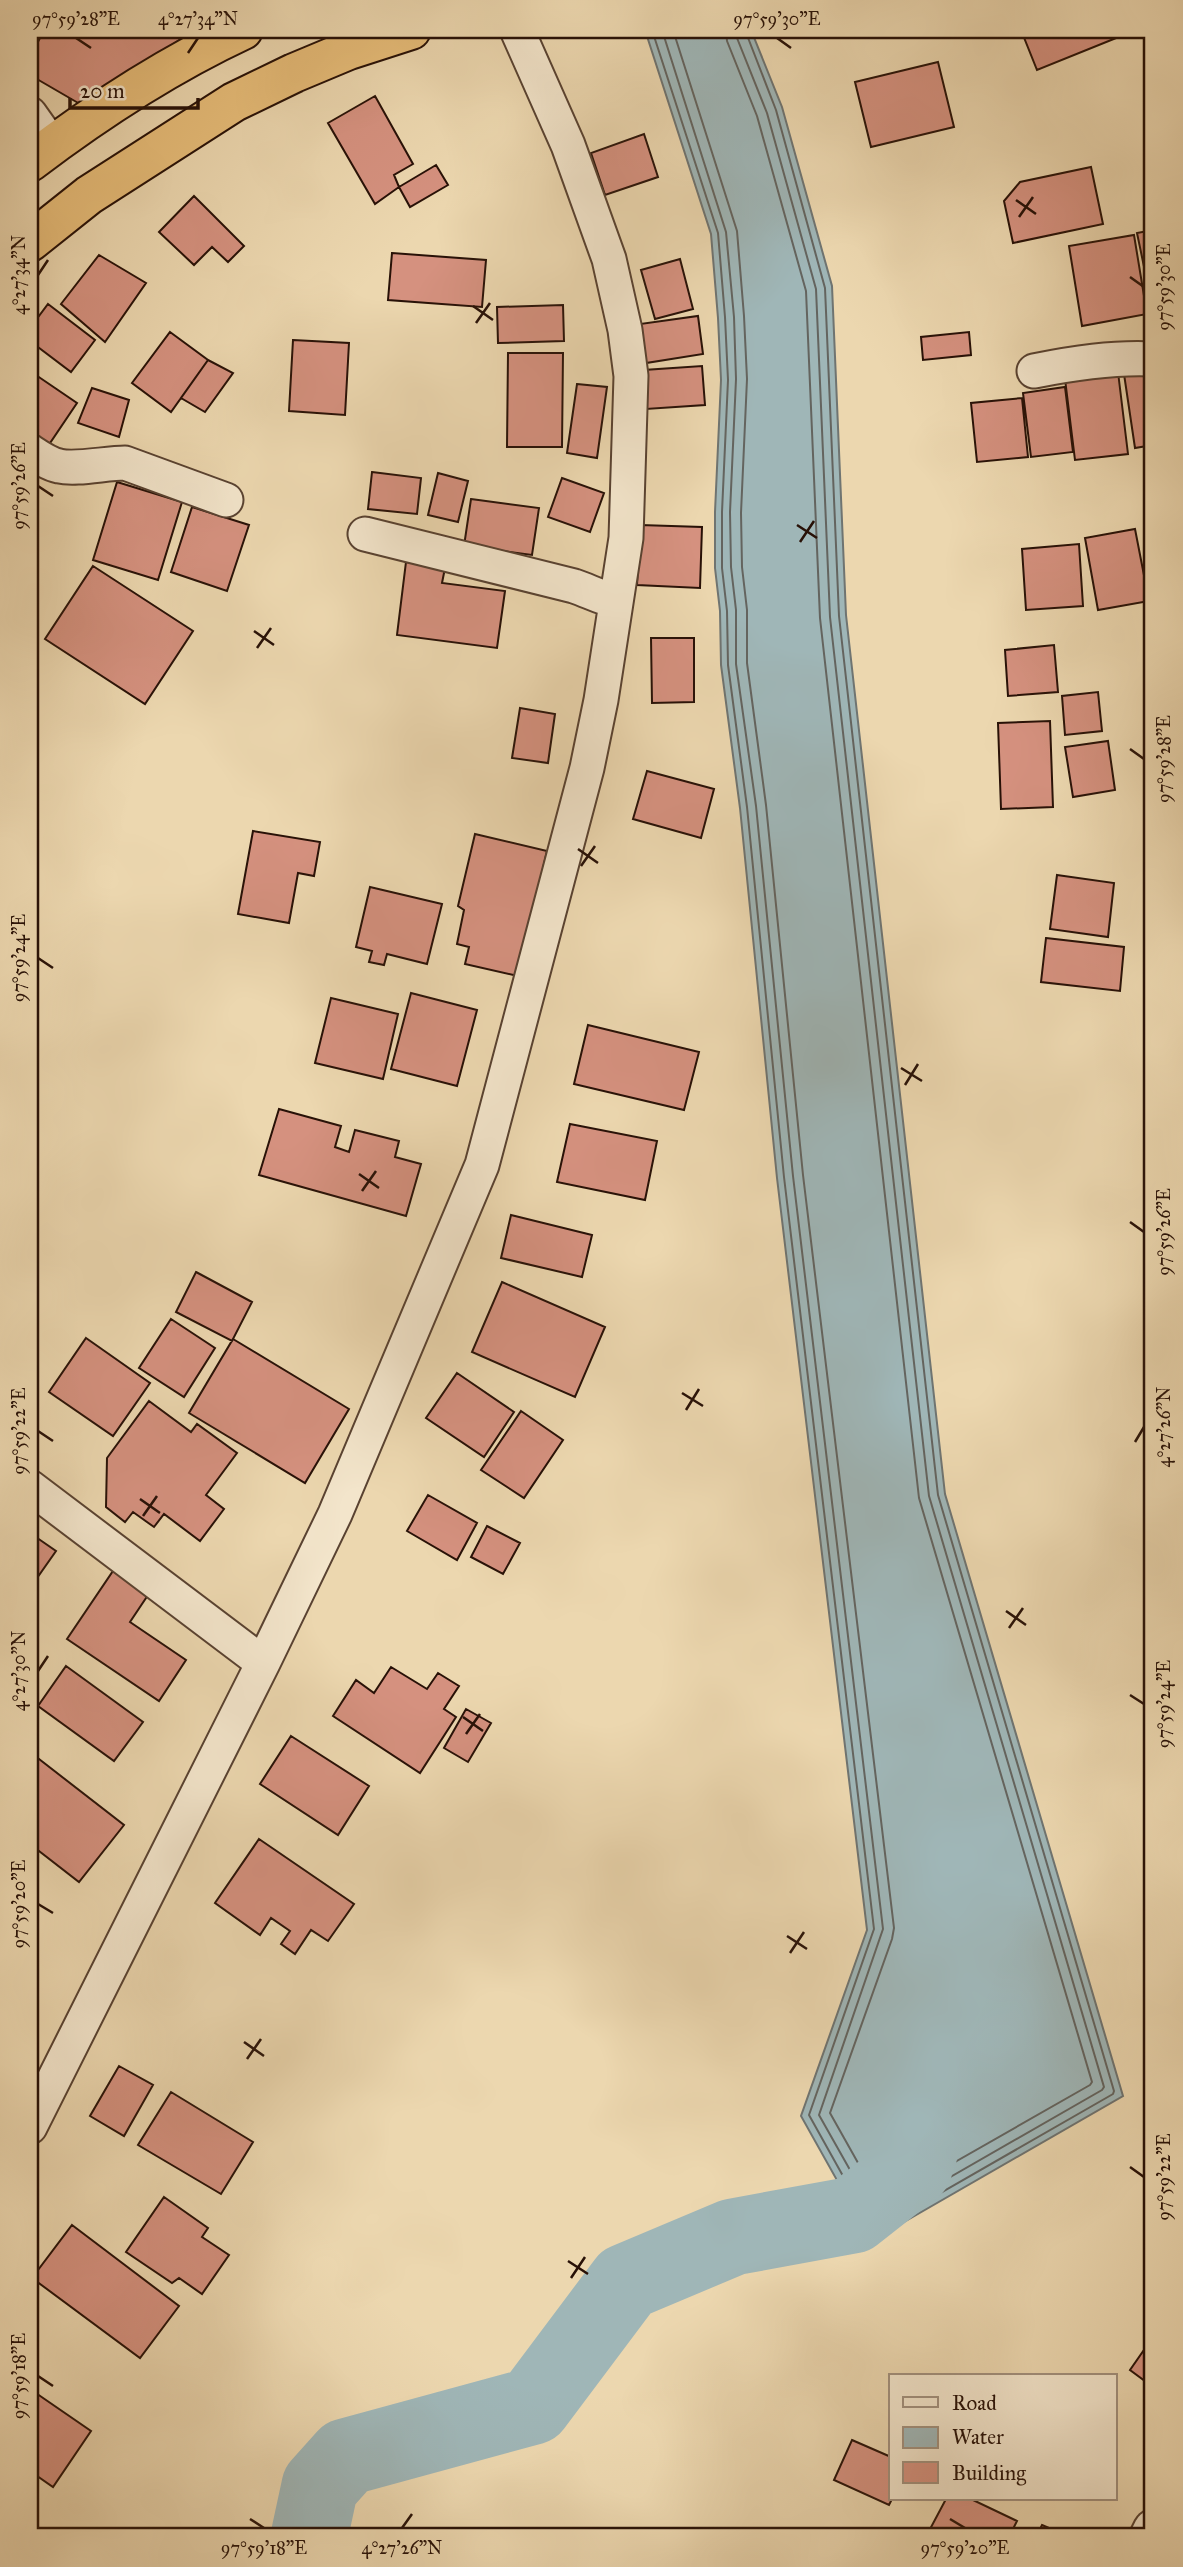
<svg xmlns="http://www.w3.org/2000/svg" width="1183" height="2567" viewBox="0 0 1183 2567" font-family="'IM FELL Great Primer',serif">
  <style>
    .water { fill: #9fb6b7; stroke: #6f7471; stroke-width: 2 }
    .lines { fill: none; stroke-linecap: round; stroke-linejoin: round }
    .shore { stroke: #64645f; stroke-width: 2 }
    .river { stroke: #9fb6b7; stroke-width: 77 }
    .building { fill: #d5917f; stroke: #281107; stroke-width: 2 }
    .minor-casing { stroke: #594231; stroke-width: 37 }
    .tertiary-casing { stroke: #594231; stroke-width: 42 }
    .trunk-casing { stroke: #281107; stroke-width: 42 }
    .minor { stroke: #f3e5cb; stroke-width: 33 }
    .tertiary { stroke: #f3e5cb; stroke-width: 38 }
    .trunk { stroke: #e6bc78; stroke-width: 38 }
    .ticks { fill: none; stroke: #281107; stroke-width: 2.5 }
    .neatline { fill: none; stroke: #281107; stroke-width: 2.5 }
    .ticks-label { font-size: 18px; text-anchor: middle; fill: #281107 }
  </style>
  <rect width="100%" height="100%" fill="#ecd7af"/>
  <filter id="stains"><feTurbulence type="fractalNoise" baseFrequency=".00286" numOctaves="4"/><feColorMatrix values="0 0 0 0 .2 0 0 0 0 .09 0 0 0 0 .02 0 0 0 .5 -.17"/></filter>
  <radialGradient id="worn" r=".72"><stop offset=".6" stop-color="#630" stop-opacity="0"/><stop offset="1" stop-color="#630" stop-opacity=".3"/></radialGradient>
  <path class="water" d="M645,30H751L782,107L832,286L846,615L945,1494L1123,2096L871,2241L801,2116L867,1930L777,1178L740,808L721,665L720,611L715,568V512L721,380L718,318L711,234Z"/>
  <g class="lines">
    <path class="shore" d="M652,30L718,233L725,317L728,380L722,512V568L727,611L728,665L747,807L784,1177L874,1929L809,2115L872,2228L876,2230L1113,2094L1114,2091L938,1495L839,616L825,288L776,110L745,30
      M662,30L726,232L734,317L736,379L730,512L731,567L736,610V664L756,806L793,1176L883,1929L819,2115L876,2216L879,2218L1102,2090L1104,2087L929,1496L830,617L816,289L767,113L737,38L736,30
      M673,30L737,231L744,316L747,379L741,513L742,567L747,610V663L766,805L803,1175L894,1928L892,1939L830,2113L880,2202L883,2203L1090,2085L1092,2082L919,1498L820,618L806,291L757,116L727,41L726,30"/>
    <path class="river" d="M309,2537L320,2486L346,2457L533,2406L626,2282L733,2237L853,2215L914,2167L924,2137"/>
  </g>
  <path class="building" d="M31,30H195L105,88L92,111L30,75V57L41,36Z
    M1021,30H1136L1037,70Z
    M938,62L954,127L871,147L855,82Z
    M375,96L413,164L394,175L399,187L375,204L328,123Z
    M644,134L658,177L605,195L591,153Z
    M436,165L448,185L410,207L399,187Z
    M1091,167L1103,224L1013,243L1004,201L1020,182Z
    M194,196L244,246L228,262L212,247L194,265L159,232Z
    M1153,230V310L1137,233Z
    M1134,235L1147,314L1082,326L1069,246Z
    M392,253L486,260L482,307L388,300Z
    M99,255L146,283L105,342L61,304Z
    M680,259L693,309L655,319L641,270Z
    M48,304L95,340L71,372L30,341V328Z
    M563,305L564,341L498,343L497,307Z
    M698,316L703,354L646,363L640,324Z
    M170,332L208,360L171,412L132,383Z
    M969,332L971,355L923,360L921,337Z
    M293,340L349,343L345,415L289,411Z
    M508,353H563L562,447H507Z
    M208,360L233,373L205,412L181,398Z
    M702,366L705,405L646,409L644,370Z
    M1153,369V445L1135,448L1124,374Z
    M30,371L77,403L48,446L30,434Z
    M1118,372L1128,454L1075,460L1065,379Z
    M577,384L607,387L597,458L567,453Z
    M1065,387L1073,452L1031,457L1023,393Z
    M92,388L129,400L119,437L78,423Z
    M1022,398L1028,457L977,462L971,403Z
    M372,472L421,478L417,514L368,509Z
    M438,473L468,481L458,522L428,515Z
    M562,478L604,493L590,532L548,517Z
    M117,482L182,502L158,580L93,560Z
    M471,499L539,508L532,555L464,546Z
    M192,507L249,525L227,591L171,572Z
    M640,525L702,527L700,588L637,585Z
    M1135,529L1149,601L1098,610L1085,538Z
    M1153,535V582L1146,536Z
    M1079,544L1083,606L1026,610L1022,549Z
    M406,562L445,568L442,583L505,591L497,648L397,635Z
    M93,566L193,631L145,704L45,639Z
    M651,638H694V702L652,703Z
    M1054,645L1058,692L1008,696L1005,650Z
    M1098,692L1102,731L1065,735L1062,696Z
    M520,708L555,714L548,763L512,758Z
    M1050,721L1053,807L1001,809L998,723Z
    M1108,741L1115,790L1073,797L1065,747Z
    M647,771L714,789L701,838L633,819Z
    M253,831L320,842L314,876L298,873L289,923L238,914Z
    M475,834L547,851L518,976L465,964L469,947L457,944L464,910L458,906Z
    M1057,875L1114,883L1108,937L1050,929Z
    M370,887L442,904L427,964L387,954L384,965L369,962L372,951L356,947Z
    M1046,938L1124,947L1120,991L1041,982Z
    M411,993L477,1010L457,1086L391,1069Z
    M331,998L398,1014L383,1079L315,1063Z
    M588,1025L699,1052L684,1110L574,1084Z
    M279,1109L341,1126L335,1147L349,1152L355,1130L399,1141L395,1157L421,1164L406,1216L259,1175Z
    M570,1124L657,1141L645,1200L557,1182Z
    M511,1215L592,1235L582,1277L501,1258Z
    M196,1272L252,1302L232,1341L176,1312Z
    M502,1282L605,1327L575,1397L472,1352Z
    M171,1319L215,1348L184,1397L139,1368Z
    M86,1338L150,1383L113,1436L49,1392Z
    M233,1339L349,1409L305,1483L189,1413Z
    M457,1373L514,1412L484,1457L426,1418Z
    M149,1401L191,1432L197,1424L237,1453L206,1495L224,1509L200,1541L164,1514L154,1527L133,1512L125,1522L106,1507L107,1458Z
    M521,1411L563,1440L524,1498L481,1470Z
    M428,1495L477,1523L457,1560L407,1531Z
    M487,1526L520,1543L503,1574L471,1557Z
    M30,1533L56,1551L30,1588Z
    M113,1571L148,1595L130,1622L186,1660L159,1701L67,1639Z
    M66,1666L143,1722L114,1761L38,1706Z
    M391,1667L427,1689L438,1673L459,1686L444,1709L456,1717L420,1773L333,1716L356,1680L374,1693Z
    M466,1709L491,1723L468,1762L444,1748Z
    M291,1736L369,1786L338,1835L260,1784Z
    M30,1752L124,1825L79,1882L30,1844Z
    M259,1839L354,1904L328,1941L311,1930L295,1954L281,1944L290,1931L271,1918L260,1935L215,1903Z
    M119,2066L153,2085L124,2136L90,2116Z
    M171,2092L253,2142L221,2194L138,2145Z
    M164,2197L208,2228L202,2237L229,2255L202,2294L179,2278L172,2283L126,2252Z
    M72,2225L179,2306L140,2358L32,2278Z
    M1153,2337V2387L1130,2370Z
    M30,2389L91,2431L53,2487L30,2471Z
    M852,2440L891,2457L892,2499L889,2505L834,2480Z
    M946,2499H971L1017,2521L1009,2537H943L929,2531Z
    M1042,2525L1070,2537H1036Z"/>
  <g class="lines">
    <g class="minor-casing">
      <path id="minor" d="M30,114L52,145
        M1034,371C1074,363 1113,357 1153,359
        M30,451C39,457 49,464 59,466C76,470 106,463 125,463L226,500
        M365,534L574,586C589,591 601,598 616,601
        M30,1487L263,1663
        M30,2127L263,1663L335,1514L482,1165L587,768L601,700L626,538L631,376L625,330L609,259L568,145L517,30"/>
    </g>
    <g class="tertiary-casing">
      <path id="tertiary" d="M1149,2537L1153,2529"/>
    </g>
    <g class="trunk-casing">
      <path id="trunk" d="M30,162C96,112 168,65 243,30
        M30,242L89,195L234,102L294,73L349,50L411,30"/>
    </g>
    <use href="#minor" class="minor"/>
    <use href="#tertiary" class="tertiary"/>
    <use href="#trunk" class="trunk"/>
  </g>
  <path class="ticks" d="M76,38L91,48M777,38L791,48M188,53L198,38M1016,200L1036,214M1019,217L1033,197M38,275L48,260M1130,277L1144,287M473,306L493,320M476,323L490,303M38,486L53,496M797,525L817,538M800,542L814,521M254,631L274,645M257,648L271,628M1130,749L1144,759M578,849L598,863M581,866L595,846M38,958L53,968M901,1068L922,1081M905,1085L918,1064M359,1174L379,1188M362,1191L376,1171M1130,1222L1144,1232M682,1393L703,1406M686,1410L699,1389M38,1431L53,1441M1135,1442L1144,1427M140,1499L160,1513M143,1516L157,1496M1006,1611L1026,1625M1009,1628L1023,1608M38,1671L48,1656M1130,1695L1144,1704M463,1717L483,1731M466,1734L480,1714M38,1904L53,1913M787,1936L807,1949M790,1953L804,1932M244,2042L264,2056M247,2059L261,2039M1130,2167L1144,2177M568,2261L588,2274M571,2278L585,2257M38,2376L53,2386M250,2519L264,2528M950,2519L965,2528M402,2528L412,2514"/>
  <rect width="1183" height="2567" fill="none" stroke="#ecd7af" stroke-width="77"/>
  <rect x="889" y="2374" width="228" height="126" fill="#f3e5cb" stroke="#a2907d" stroke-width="2"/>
  <rect x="903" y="2397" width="35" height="10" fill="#f3e5cb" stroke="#a2907d" stroke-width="2"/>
  <text x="952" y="2410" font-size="21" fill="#281107">Road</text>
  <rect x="903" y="2427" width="35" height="21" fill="#9fb6b7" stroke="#a2907d" stroke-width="2"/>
  <text x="952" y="2444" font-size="21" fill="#281107">Water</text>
  <rect x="903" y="2462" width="35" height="21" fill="#d5917f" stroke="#a2907d" stroke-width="2"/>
  <text x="952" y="2480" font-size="21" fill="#281107">Building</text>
  <path d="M70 98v10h128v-10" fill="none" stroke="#281107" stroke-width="3.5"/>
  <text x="80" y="98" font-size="21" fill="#281107" stroke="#f3e5cb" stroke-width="5" paint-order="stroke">20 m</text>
  <rect x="38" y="38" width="1106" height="2490" class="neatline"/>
  <g class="ticks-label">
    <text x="76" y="25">97°59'28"E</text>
    <text x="198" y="25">4°27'34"N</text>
    <text x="777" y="25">97°59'30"E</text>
    <text transform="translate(19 275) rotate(-90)" y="6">4°27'34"N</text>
    <text transform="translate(1164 287) rotate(-90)" y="6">97°59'30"E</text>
    <text transform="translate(19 486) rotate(-90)" y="6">97°59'26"E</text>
    <text transform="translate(1164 759) rotate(-90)" y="6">97°59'28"E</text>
    <text transform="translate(19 958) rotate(-90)" y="6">97°59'24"E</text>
    <text transform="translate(1164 1232) rotate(-90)" y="6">97°59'26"E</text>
    <text transform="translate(1164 1427) rotate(-90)" y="6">4°27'26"N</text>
    <text transform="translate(19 1431) rotate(-90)" y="6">97°59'22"E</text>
    <text transform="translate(19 1671) rotate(-90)" y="6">4°27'30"N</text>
    <text transform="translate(1164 1704) rotate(-90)" y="6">97°59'24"E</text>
    <text transform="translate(19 1904) rotate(-90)" y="6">97°59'20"E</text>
    <text transform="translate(1164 2177) rotate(-90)" y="6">97°59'22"E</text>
    <text transform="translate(19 2376) rotate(-90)" y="6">97°59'18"E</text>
    <text x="264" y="2554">97°59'18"E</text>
    <text x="402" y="2554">4°27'26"N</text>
    <text x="965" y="2554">97°59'20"E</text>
  </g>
  <rect width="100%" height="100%" filter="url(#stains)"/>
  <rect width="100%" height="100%" fill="url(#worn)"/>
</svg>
